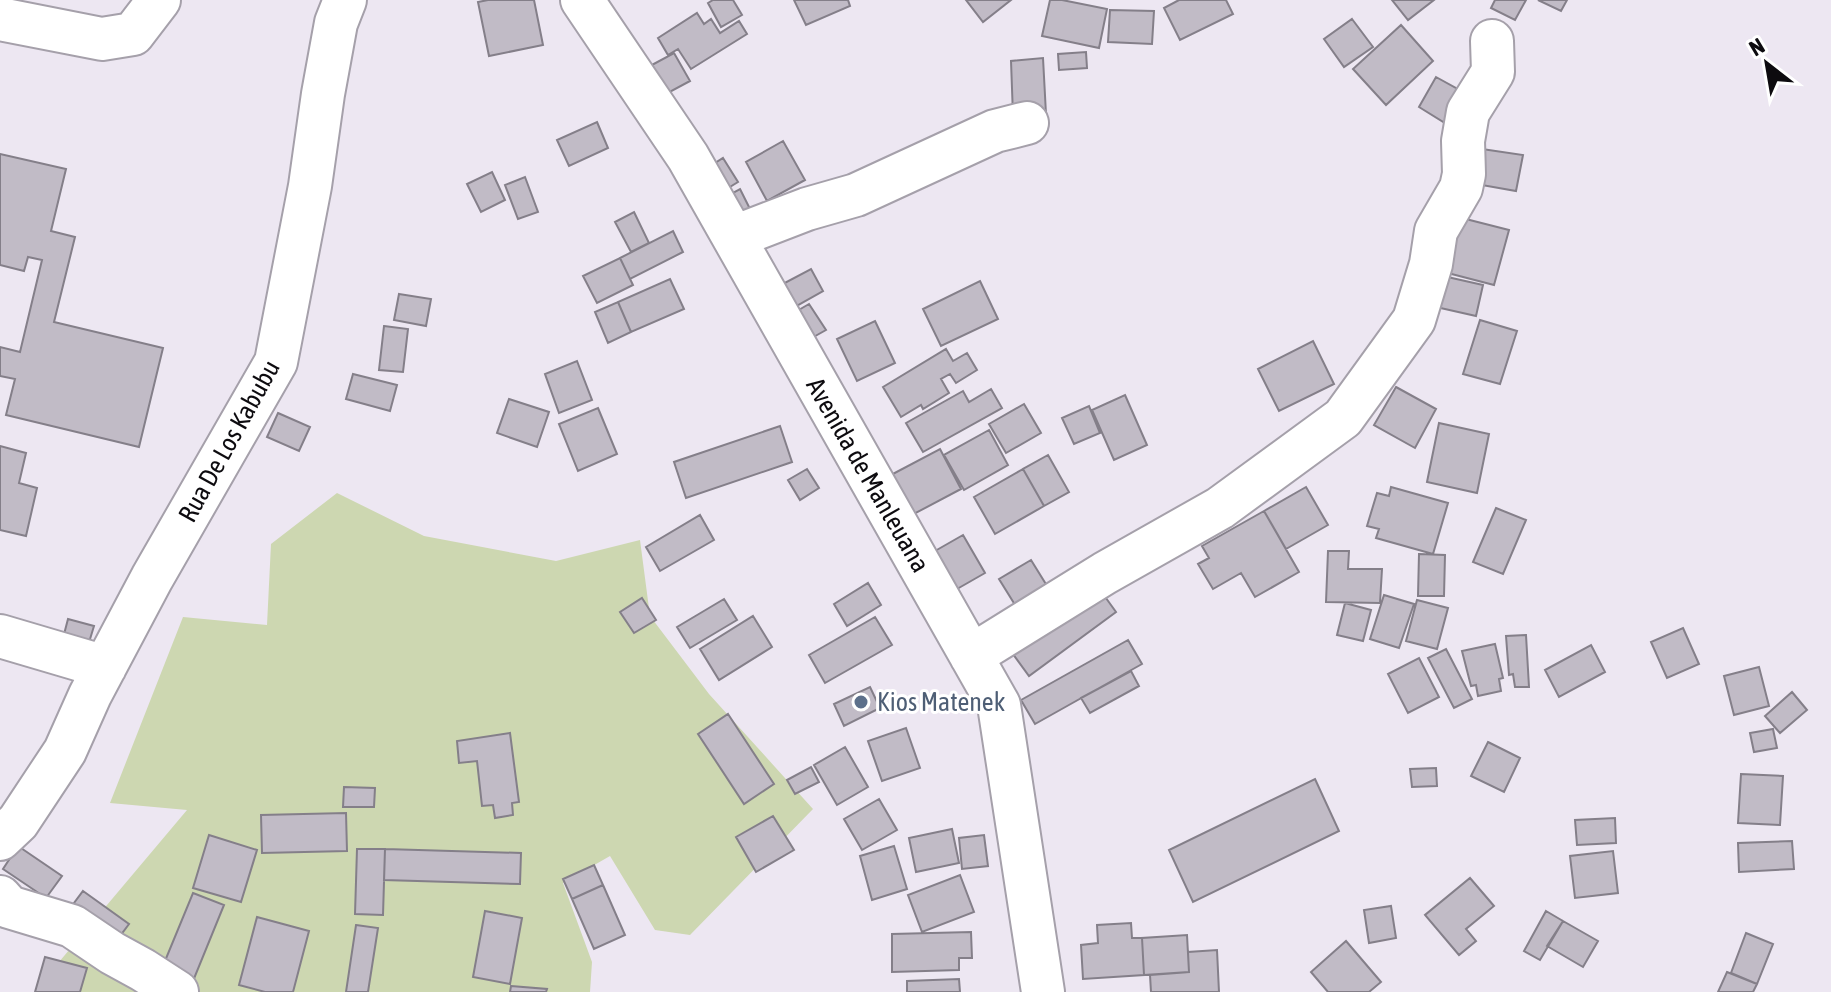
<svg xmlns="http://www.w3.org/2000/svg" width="1831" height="992" viewBox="0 0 1831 992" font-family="'Asap Condensed',sans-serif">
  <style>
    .green { fill: #cdd7b1 }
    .building { fill: #c1bbc6; stroke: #847f89; stroke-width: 2 }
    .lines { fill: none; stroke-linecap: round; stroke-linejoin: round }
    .minor-casing { stroke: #a5a0aa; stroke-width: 46 }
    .minor { stroke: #fff; stroke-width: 42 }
    .service-dot { fill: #5c6f8a; stroke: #fff; stroke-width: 3 }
    .labels { text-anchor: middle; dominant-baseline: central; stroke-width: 6; stroke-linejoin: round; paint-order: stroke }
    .street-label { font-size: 26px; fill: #0d0b0f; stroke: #fff }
    .service-label { font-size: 26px; fill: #4e5e75; stroke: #fff; text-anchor: start }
  </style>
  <rect width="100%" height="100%" fill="#ede7f2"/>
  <path class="green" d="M337,493L424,536L556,561L640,540L650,616L709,694L813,809L690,935L655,930L610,856L563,883L592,962L590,992H50L59,962L187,810L110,803L183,617L267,625L271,544Z"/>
  <path class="building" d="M488,0H534L543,45L489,56L478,2Z
    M713,0H733L742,15L721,27L708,3Z
    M794,0H848L850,6L806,25Z
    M966,0H1011L983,22Z
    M1050,0H1062L1107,9L1099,48L1042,36Z
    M1179,0H1226L1233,14L1180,40L1164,8Z
    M1392,0H1434L1408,20Z
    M1495,0H1526L1515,20L1491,8Z
    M1538,0H1567L1561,11Z
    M1110,10L1154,11L1152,44L1108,42Z
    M697,13L704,24L711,19L720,33L739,21L747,34L691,69L678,49L668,55L658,38Z
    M1352,19L1373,47L1344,67L1324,39Z
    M1401,25L1433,61L1386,105L1353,69Z
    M1086,52L1087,68L1059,70L1058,54Z
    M674,53L690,81L666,94L650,66Z
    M1043,58L1046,114L1013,116L1011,61Z
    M1436,77L1463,92L1445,123L1419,107Z
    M597,122L608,148L569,166L557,140Z
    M783,141L805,180L767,201L746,162Z
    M1482,149L1523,155L1516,191L1476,184Z
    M0,154L66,169L51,231L75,237L54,322L163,348L139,447L6,415L15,379L0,376V347L20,352L42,260L28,257L24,271L0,265Z
    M723,158L738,182L715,196L701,172Z
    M492,172L505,200L481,212L467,184Z
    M525,177L538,212L518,219L505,185Z
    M740,189L756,221L718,201Z
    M634,212L649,243L631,252L615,222Z
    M1454,216L1509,230L1494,285L1440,271Z
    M673,231L683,252L630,279L620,258Z
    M620,258L633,285L597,303L583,276Z
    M811,269L823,291L791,309L779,286Z
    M1443,276L1483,285L1476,316L1436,307Z
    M670,279L684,309L631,332L618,302Z
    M980,281L998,319L941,346L923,309Z
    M399,294L431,299L426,326L394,320Z
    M618,302L631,332L608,343L595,312Z
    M809,304L826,330L801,344L785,318Z
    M1480,320L1517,331L1500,384L1463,374Z
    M875,321L895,363L857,381L837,339Z
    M384,326L408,329L403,372L379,370Z
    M1313,341L1334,384L1279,411L1258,369Z
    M946,349L953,361L967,353L977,370L956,383L950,374L941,379L949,393L923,409L921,405L901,417L883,387Z
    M577,361L592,400L559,413L545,374Z
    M353,374L397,385L390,411L346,399Z
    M1396,387L1436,409L1415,448L1374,425Z
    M991,389L1002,408L923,452L906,423L963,391L969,402Z
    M1125,395L1147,445L1114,460L1092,410Z
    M509,399L549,412L537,447L497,433Z
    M1024,404L1041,433L1006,453L989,424Z
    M1089,406L1100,433L1074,444L1062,418Z
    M598,408L617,454L578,471L559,424Z
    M278,413L310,427L299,451L267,437Z
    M1439,423L1489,434L1477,493L1427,482Z
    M780,426L792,462L686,498L674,462Z
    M989,430L1008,465L964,490L944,455Z
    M0,446L26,453L19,483L37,488L26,536L0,530Z
    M940,449L961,489L910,516L889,476Z
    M1048,455L1069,492L1044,506L1023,469Z
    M807,469L819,488L800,500L788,480Z
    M1023,469L1044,506L995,534L974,497Z
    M1306,487L1328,525L1286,549L1264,511Z
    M1391,487L1448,503L1433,554L1376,538L1379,529L1367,526L1377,493L1389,496Z
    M1496,508L1526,520L1503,574L1473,562Z
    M1264,511L1299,572L1255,597L1241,573L1213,589L1198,564L1209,558L1202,546Z
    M700,515L714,540L660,571L646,547Z
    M963,535L985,573L957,589L935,551Z
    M1328,551H1349L1348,569H1382L1380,603L1326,602Z
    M1419,554L1445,555L1444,596H1418Z
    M1031,560L1057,602L1025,621L999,579Z
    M868,583L881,605L847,626L834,604Z
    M1098,587L1116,612L1029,676L1010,650Z
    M1384,595L1414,604L1399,648L1370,639Z
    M642,598L656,620L634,633L620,612Z
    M724,599L737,620L690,648L677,627Z
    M1417,600L1448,608L1437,649L1406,641Z
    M1345,603L1371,610L1363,641L1337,635Z
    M753,616L772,647L719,680L700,649Z
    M875,617L892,645L825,683L809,655Z
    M68,619L94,626L87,649L62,642Z
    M1683,628L1699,664L1667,678L1651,642Z
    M1526,635L1529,687H1515L1513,674L1509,675L1506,636Z
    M1128,640L1142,664L1035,724L1021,700Z
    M1495,644L1503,678L1499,679L1501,691L1478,696L1476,685L1471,686L1462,651Z
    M1591,645L1605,672L1559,697L1545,670Z
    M1446,649L1472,699L1454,708L1428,658Z
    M1419,658L1439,697L1408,713L1388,674Z
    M1759,667L1769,706L1734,715L1724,676Z
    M1131,671L1139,686L1090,713L1081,698Z
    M870,687L880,708L844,726L834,704Z
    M1792,692L1807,710L1780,733L1765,716Z
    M728,714L774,784L744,804L698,734Z
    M906,728L920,768L882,781L868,741Z
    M1773,729L1777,748L1754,752L1750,733Z
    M510,733L519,802L512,803L513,815L495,818L493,805L482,806L477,761L459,763L457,741Z
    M1488,742L1520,758L1504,792L1471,776Z
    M845,747L868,787L837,805L814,765Z
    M811,767L819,782L795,794L787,780Z
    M1436,768L1437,786L1412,787L1410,769Z
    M1741,774L1783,776L1780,825L1738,823Z
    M1315,779L1339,831L1193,902L1169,850Z
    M344,787L375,788L374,807H343Z
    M879,799L897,830L862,850L844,819Z
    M346,813L347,851L262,853L261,815Z
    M773,816L794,850L756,872L736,837Z
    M1615,818L1616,843L1577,845L1575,820Z
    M952,829L959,863L916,872L909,838Z
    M209,835L257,850L241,902L193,888Z
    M984,835L988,866L962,869L959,838Z
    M1792,841L1794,869L1739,872L1738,843Z
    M18,846L62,876L46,898L3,869Z
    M894,846L907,889L872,900L860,856Z
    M357,849H385L383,915L355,914Z
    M385,849L521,853L520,884L384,880Z
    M1613,851L1618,893L1575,898L1570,856Z
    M594,865L603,885L572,899L563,879Z
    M960,875L974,912L922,932L908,895Z
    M1470,878L1494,906L1466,929L1476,941L1459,955L1425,915Z
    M603,885L625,935L594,949L572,899Z
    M83,891L129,924L117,940L71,907Z
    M193,893L224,905L191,986L160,973Z
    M1391,906L1396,938L1369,943L1364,910Z
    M485,911L522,918L510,984L473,977Z
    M1546,911L1563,921L1540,960L1524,951Z
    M257,917L309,931L293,992H265L239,985Z
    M1563,921L1598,941L1583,967L1547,946Z
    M1131,923L1132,938H1142L1144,975L1083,979L1081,945L1098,943L1097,925Z
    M356,925L378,928L368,992H346Z
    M971,932L972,958H959V970L892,972V934Z
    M1746,933L1773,944L1757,984L1731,973Z
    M1187,935L1189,972L1144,975L1142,938Z
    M1346,941L1381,982L1369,992H1328L1311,972Z
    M1217,950L1219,992H1151L1150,975L1189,972L1188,952Z
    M45,957L87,968L80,992H35Z
    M1727,972L1757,984L1753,992H1718Z
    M959,979L960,992H907V981Z
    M511,986L547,989L546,992H510Z"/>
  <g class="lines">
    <g class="minor-casing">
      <path id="minor" d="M582,0L688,157L999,705L1043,992
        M0,19L102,39L133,34L159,0
        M734,237L807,209L856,195L995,131L1027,123
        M0,636L105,667
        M971,656L1105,573L1220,508L1343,418L1414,320L1431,264L1436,231L1461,188L1464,174L1463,141L1468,112L1493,72L1492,41
        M0,839L18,822L65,751L90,695L152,578L276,362L310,186L323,94L336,23L345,0
        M0,897L9,907L72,926L112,953L143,970L177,992"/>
    </g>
    <use href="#minor" class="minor"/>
  </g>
  <circle class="service-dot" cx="861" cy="702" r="8"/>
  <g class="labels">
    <g class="street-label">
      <text transform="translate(229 441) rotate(-61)">Rua De Los Kabubu</text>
      <text transform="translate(868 475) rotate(60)">Avenida de Manleuana</text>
    </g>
    <g class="service-label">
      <text x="877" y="702">Kios Matenek</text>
    </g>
  </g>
  <g transform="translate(1767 64) rotate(329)" stroke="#ffffff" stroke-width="6" paint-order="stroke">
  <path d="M0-6L14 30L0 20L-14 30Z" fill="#0d0b0f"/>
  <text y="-12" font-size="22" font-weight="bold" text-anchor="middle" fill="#0d0b0f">N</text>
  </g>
</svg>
